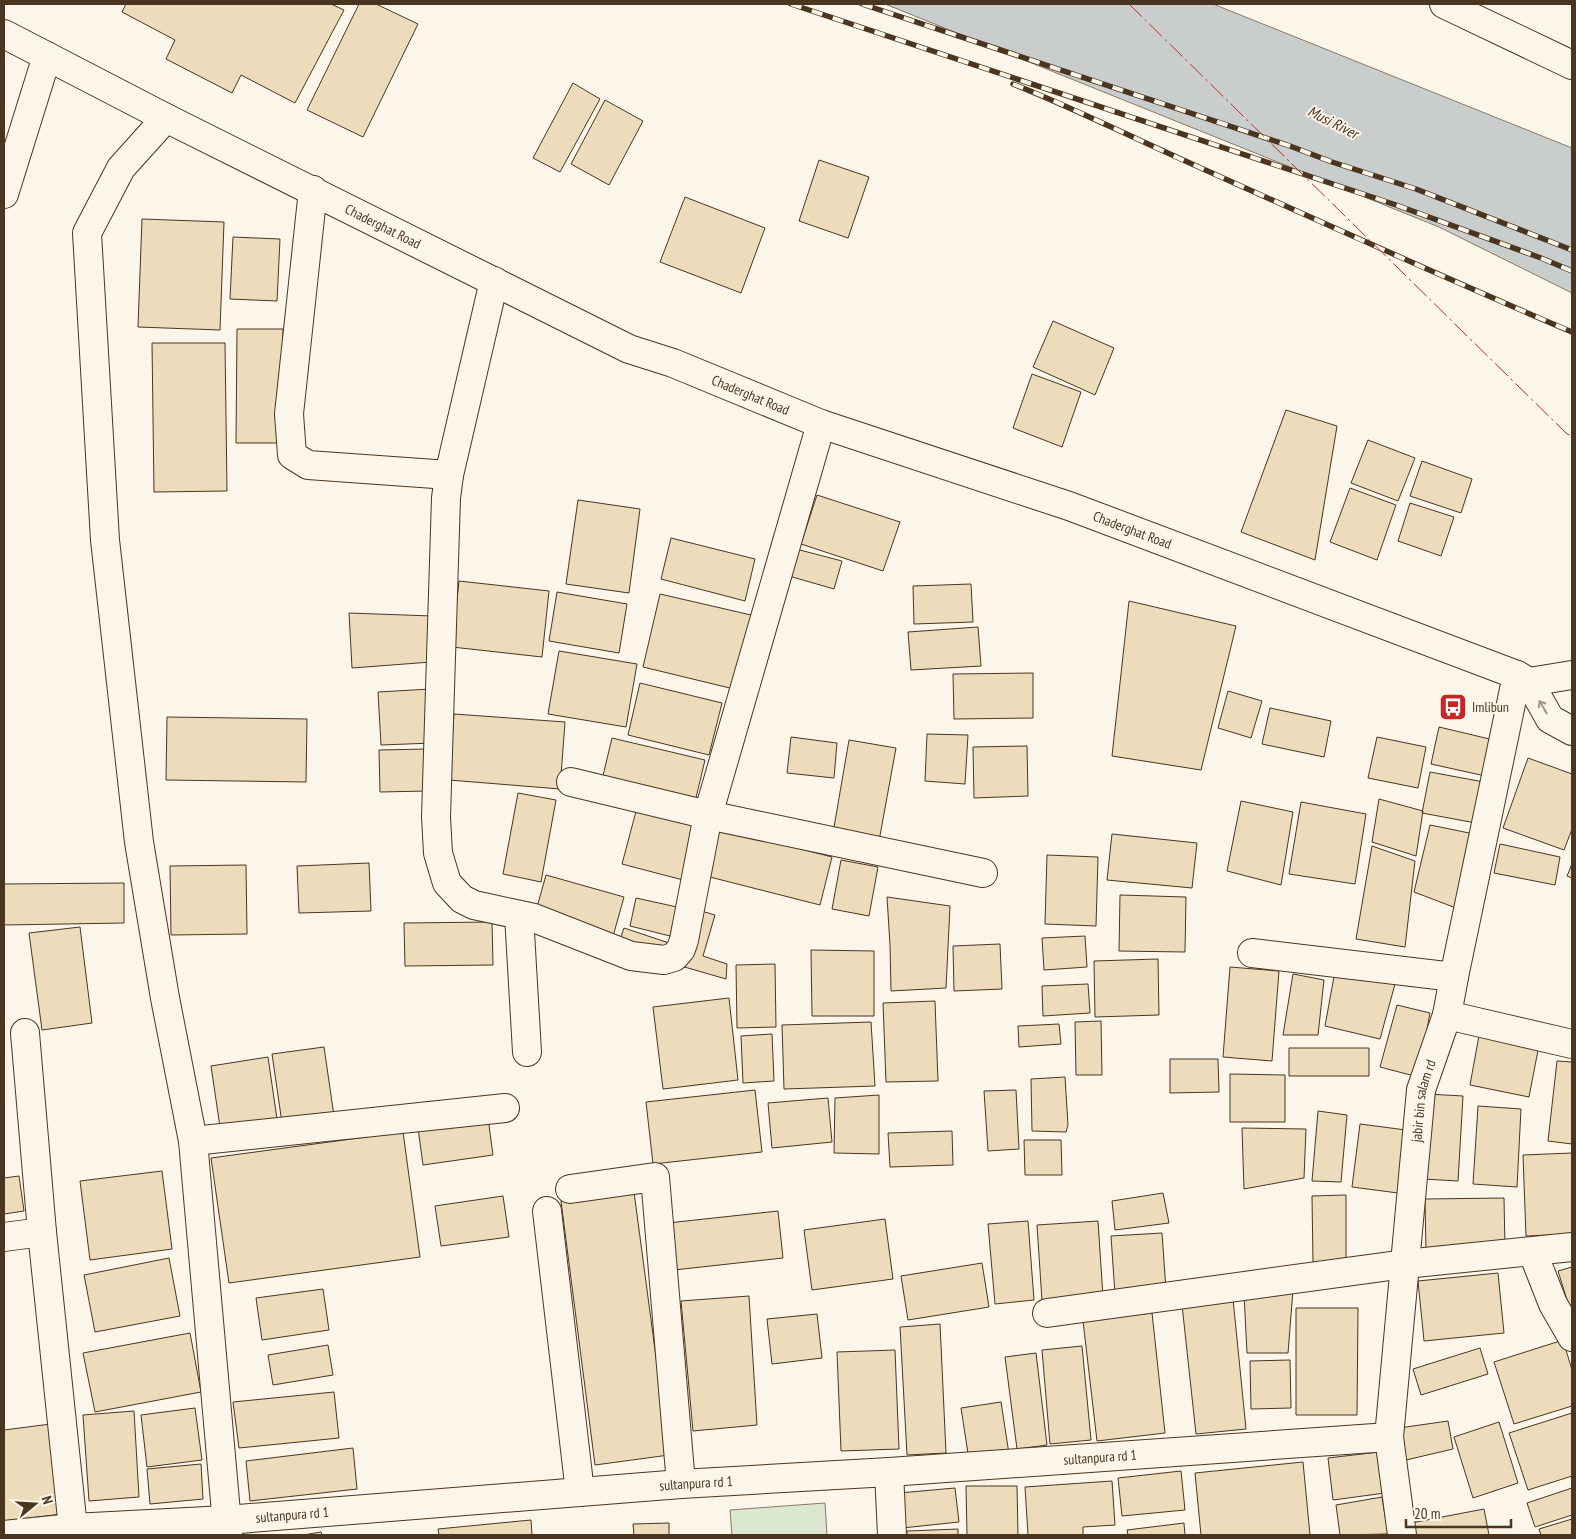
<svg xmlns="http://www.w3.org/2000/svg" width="1576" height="1539" viewBox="0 0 1576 1539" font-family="'PT Sans Narrow',sans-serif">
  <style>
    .green { fill: #dce7d0; stroke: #887966 }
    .water { fill: #c9cecd; stroke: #887966 }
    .building { fill: #ecdcbc; stroke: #4a3520 }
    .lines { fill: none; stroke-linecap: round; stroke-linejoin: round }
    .street-casing { stroke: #4a3520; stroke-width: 30 }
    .secondary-casing { stroke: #4a3520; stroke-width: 30 }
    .primary-casing { stroke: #4a3520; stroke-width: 30 }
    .street { stroke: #fbf6e9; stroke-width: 28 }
    .secondary { stroke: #fbf6e9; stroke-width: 28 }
    .primary { stroke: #fbf6e9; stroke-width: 28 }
    .rail-casing { stroke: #4a3520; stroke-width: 5.5 }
    .rail { stroke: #fbf6e9; stroke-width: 4; stroke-dasharray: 11; stroke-linecap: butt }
    .power { stroke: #c62828; stroke-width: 1; stroke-dasharray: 18 4 2.5 4; stroke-linecap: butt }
    .oneway { stroke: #a29684 }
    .labels { text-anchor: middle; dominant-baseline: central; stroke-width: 4; stroke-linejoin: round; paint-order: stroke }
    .street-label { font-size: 14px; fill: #4a3520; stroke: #fbf6e9 }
    .poi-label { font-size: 14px; fill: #4a3520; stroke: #fbf6e9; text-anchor: start }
    .water-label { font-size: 15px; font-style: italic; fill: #4a3520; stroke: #fbf6e9 }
  </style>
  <rect width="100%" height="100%" fill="#fbf6e9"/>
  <path class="green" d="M825,1503L827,1535H732L730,1510Z"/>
  <path class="water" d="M885,4H1213L1572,148V293L1439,227Z"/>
  <path class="building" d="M126,4H331L344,10L295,103L241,75L232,93L166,59L175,40L122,12Z
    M359,4H376L418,24L363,137L307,110Z
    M573,83L600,99L560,172L533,158Z
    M605,100L643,121L609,185L571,164Z
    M819,160L869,177L848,238L799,221Z
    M685,197L765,228L741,293L660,262Z
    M142,219L224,222L220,330L138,327Z
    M233,237L280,239L277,301L230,299Z
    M1053,321L1114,348L1095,395L1033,367Z
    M237,329H283L282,443H236Z
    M152,343H225L227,491L154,492Z
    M1032,374L1081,392L1062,447L1013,428Z
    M1286,410L1337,426L1315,560L1241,532Z
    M1368,440L1415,458L1398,501L1351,483Z
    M1422,461L1472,479L1461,513L1410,496Z
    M1350,488L1396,505L1377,560L1330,542Z
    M817,495L900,522L883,571L801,544Z
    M578,500L640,509L629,593L566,584Z
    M1410,503L1454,517L1441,556L1398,541Z
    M671,538L755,559L745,601L661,579Z
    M796,549L842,561L834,589L789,576Z
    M459,581L549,591L542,657L452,647Z
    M971,584L973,622L914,624L913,586Z
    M557,592L627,604L619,653L549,641Z
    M660,594L751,615L734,689L643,667Z
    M1129,601L1236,626L1201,770L1112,756Z
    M349,613L432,616L431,662L352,668Z
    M978,627L981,666L911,670L908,632Z
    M559,651L637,664L626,727L548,714Z
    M1033,673V718L954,719L953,674Z
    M640,683L722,703L709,755L628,735Z
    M430,689L433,743L381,745L378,692Z
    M1228,691L1262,701L1251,738L1218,728Z
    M1270,708L1331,721L1324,757L1262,744Z
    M454,714L565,722L560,789L449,780Z
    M167,717L307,719L306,782L166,780Z
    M1439,727L1498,741L1490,777L1431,764Z
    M927,734L968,735L965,784L925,781Z
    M791,737L837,743L834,778L787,773Z
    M1377,737L1426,747L1418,788L1368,778Z
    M612,738L705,760L694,806L601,784Z
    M849,740L896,748L879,841L833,833Z
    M1027,746L1028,796L974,798L973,747Z
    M427,749L428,791L380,792L379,750Z
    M1528,758L1572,774V829L1564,850L1503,828Z
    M1430,772L1489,783L1481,824L1422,813Z
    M518,793L556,800L541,882L503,874Z
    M1379,799L1423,811L1416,856L1372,842Z
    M639,800L700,817L683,880L622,864Z
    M1241,801L1293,812L1281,885L1227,871Z
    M1301,802L1366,814L1355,884L1289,874Z
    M1430,825L1479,835L1456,908L1414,892Z
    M714,827L832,857L820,905L702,875Z
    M1112,834L1197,843L1192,888L1107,880Z
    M1500,844L1560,857L1555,885L1494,873Z
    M1372,846L1415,861L1405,947L1356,939Z
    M1047,855L1098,857L1096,926L1045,924Z
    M841,860L878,867L869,916L832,909Z
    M369,863L371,911L299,913L297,866Z
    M1572,864V878L1567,876Z
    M246,865L247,934L171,935L170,866Z
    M546,875L624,897L612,940L534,918Z
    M124,883V923L4,925V884Z
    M1120,895L1186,897L1185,952L1119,951Z
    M887,897L950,906L946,988L891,991L890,945Z
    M636,898L677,907L670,936L630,926Z
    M698,910L715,915L703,956L727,964L726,979L681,966Z
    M492,922L493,965L405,966L404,923Z
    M80,927L92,1023L42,1030L29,933Z
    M624,928L669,943L664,960L618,945Z
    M1085,936L1087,967L1044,970L1042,938Z
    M1000,944L1002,989L954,991L953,946Z
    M811,950L874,951V1016H812Z
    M1158,959L1159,1015L1095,1017L1094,961Z
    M775,964L776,1027L737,1028L736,965Z
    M1230,967L1279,971L1272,1061L1223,1057Z
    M1335,971L1395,984L1380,1039L1325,1026Z
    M1293,974L1324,980L1318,1035H1283Z
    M1088,984L1090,1013L1043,1016L1042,986Z
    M729,998L738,1080L663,1089L653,1007Z
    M935,1001L938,1081L886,1082L883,1003Z
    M1397,1005L1430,1013L1418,1077L1380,1067Z
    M1101,1021L1102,1075H1076L1075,1022Z
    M871,1022L875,1086L784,1089L782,1025Z
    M1059,1024L1061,1044L1019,1047L1018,1026Z
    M1480,1030L1539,1045L1529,1097L1470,1085Z
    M772,1034L774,1081L743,1083L741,1036Z
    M324,1047L334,1116L282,1123L272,1054Z
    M1289,1048H1369V1076H1289Z
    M268,1057L277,1119L220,1127L211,1066Z
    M1170,1059H1218L1219,1092L1170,1093Z
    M1557,1061L1572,1062V1144L1548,1141Z
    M1230,1074L1285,1075V1122H1230Z
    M1065,1077L1068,1125L1066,1132L1032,1131L1031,1079Z
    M755,1090L762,1152L653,1164L646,1102Z
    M1016,1090L1019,1149L988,1151L984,1091Z
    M1427,1094L1463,1096L1458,1181L1423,1179Z
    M879,1095V1154L834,1153L835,1098Z
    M828,1098L832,1142L772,1148L768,1103Z
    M1478,1106L1521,1109L1517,1187L1473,1184Z
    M1318,1111L1347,1115L1341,1182L1312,1181Z
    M488,1118L493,1155L423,1165L418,1128Z
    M1360,1124L1406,1130L1398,1193L1352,1187Z
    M1242,1128L1306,1129L1304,1178L1244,1189Z
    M952,1131L953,1165L890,1167L888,1133Z
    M403,1132L420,1257L229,1283L211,1158Z
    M1024,1140H1061L1062,1175H1025Z
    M1572,1153V1234L1526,1236L1523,1155Z
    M162,1171L172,1249L90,1260L80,1181Z
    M19,1176L24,1211L4,1214V1178Z
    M634,1192L669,1455L595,1465L561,1201Z
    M1163,1193L1169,1223L1115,1230L1112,1201Z
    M1346,1195V1262L1313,1263L1312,1196Z
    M503,1196L509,1237L441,1246L435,1206Z
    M1504,1198L1505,1250L1426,1251L1425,1199Z
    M778,1211L783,1258L674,1270L668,1223Z
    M885,1219L893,1279L812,1290L804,1230Z
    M1028,1221L1034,1300L995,1304L988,1224Z
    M1098,1221L1103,1297L1042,1301L1037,1225Z
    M1162,1233L1166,1290L1115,1294L1111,1236Z
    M169,1258L180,1316L95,1332L84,1275Z
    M982,1263L989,1307L908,1320L901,1276Z
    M1572,1267V1316L1558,1271Z
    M1498,1273L1504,1333L1424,1341L1418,1281Z
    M323,1289L329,1330L262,1340L256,1298Z
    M1293,1290L1288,1353H1247L1244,1294Z
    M749,1296L757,1425L693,1431L681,1301Z
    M1233,1299L1246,1429L1196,1434L1182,1305Z
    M1296,1308H1358L1357,1415H1296Z
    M1152,1313L1165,1433L1097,1441L1083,1321Z
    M817,1314L822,1358L772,1364L767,1319Z
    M940,1324L946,1453L907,1455L900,1327Z
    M190,1333L201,1392L95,1412L83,1353Z
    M1563,1340L1572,1370V1406L1514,1424L1494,1362Z
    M328,1345L333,1375L273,1385L268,1355Z
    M1082,1346L1091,1440L1050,1444L1042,1350Z
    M1480,1348L1488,1374L1421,1395L1413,1369Z
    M895,1350L899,1449L841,1451L837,1352Z
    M1036,1353L1047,1445L1017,1449L1005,1357Z
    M1290,1360L1291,1408L1251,1409L1250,1361Z
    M334,1392L339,1438L239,1448L233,1402Z
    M1001,1402L1009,1454L969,1460L961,1408Z
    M195,1408L202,1460L147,1467L141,1415Z
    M134,1411L139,1497L89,1501L83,1415Z
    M1572,1413V1476L1528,1490L1509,1433Z
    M1448,1421L1453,1449L1406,1460L1399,1428Z
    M1499,1422L1518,1483L1473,1498L1454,1437Z
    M51,1424L62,1514L4,1521V1430Z
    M353,1448L357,1489L250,1501L246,1461Z
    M1379,1452L1385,1493L1333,1500L1328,1458Z
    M1303,1462L1310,1535H1201L1195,1473Z
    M201,1464L203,1499L150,1504L147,1469Z
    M1181,1471L1185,1510L1122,1516L1118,1478Z
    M1112,1481L1115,1525L1083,1527V1535H1028L1025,1487Z
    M966,1486H1017L1018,1535H967Z
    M955,1488L959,1522L902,1528L899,1493Z
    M1572,1488V1515L1535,1527L1527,1503Z
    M1382,1497L1388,1534L1340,1535L1336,1505Z
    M1484,1509L1489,1535H1414L1411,1523Z
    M1572,1519V1535H1541L1539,1529Z
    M531,1520L532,1535H439L438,1529Z
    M669,1523V1535H634L633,1524Z
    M1184,1523L1185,1535H1128L1127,1530Z
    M958,1529V1535H907V1531Z
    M321,1532L322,1535H303Z"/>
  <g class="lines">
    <g class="street-casing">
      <g id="street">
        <path d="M166,118L121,168L87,233L105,540L139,842L165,998L193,1141L228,1535"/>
        <path d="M313,190L289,414L292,455L308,465L449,475"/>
        <path d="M4,194L47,56"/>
        <path d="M494,281L449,475L446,498L436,817L438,853L447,883L462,899L474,905L534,918L631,956L664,960L674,957L681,949L684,940L708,815L571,782"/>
        <path d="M821,424L708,815L983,873"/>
        <path d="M519,915L527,1052"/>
        <path d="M1252,953L1454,977"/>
        <path d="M1447,1015L1572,1044"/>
        <path d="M25,1033L42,1232L73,1528"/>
        <path d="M193,1141L505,1108"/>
        <path d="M570,1189L655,1177L681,1484"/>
        <path d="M547,1211L580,1492"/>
        <path d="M4,1237L42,1232"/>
        <path d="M1533,1253L1553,1304L1572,1337"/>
        <path d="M1047,1313L1405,1264L1572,1247"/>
        <path id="s1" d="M1389,1437L1421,1090L1447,1015L1454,977L1517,675"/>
        <path d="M889,1472L892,1535"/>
      </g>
    </g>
    <g class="secondary-casing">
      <g id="secondary">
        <path d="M1444,4L1572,65"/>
        <path id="s2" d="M4,1535L73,1528L226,1520L681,1484L889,1472L1389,1437L1402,1535"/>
      </g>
    </g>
    <g class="primary-casing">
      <g id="primary">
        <path id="s3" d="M4,34L166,118L629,349L673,363L821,424L1069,506L1517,675L1529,682L1550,719L1572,731"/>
        <path d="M1529,682L1572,675"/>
      </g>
    </g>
    <use href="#street" class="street"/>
    <use href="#secondary" class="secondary"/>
    <use href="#primary" class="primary"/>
    <g class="rail-casing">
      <path id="rail" d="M791,4L1396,205L1541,258L1572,271
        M862,4L1290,146L1332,162L1416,189L1572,250
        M1013,84C1074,108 1133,138 1192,164C1319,221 1445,278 1572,332"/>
    </g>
    <use href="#rail" class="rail"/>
    <path class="power" d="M1129,4L1567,434L1572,436"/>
  </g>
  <defs><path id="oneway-shaft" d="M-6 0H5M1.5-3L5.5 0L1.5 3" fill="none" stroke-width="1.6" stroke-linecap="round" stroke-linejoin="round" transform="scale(1.25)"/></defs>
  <use class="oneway" href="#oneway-shaft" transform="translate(1543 707) rotate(-120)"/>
  <defs>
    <g id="bus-square" transform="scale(1.4375)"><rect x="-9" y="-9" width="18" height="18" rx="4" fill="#c62828" stroke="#fbf6e9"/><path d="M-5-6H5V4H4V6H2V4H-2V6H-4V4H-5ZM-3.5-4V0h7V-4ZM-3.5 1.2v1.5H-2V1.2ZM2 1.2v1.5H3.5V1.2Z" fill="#fff"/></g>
  </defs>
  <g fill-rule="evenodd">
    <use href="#bus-square" x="1453" y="707"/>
  </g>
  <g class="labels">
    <g class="street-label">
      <text stroke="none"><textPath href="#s3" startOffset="425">Chaderghat Road</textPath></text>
      <text stroke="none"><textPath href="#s3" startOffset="830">Chaderghat Road</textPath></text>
      <text stroke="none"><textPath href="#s3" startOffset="1235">Chaderghat Road</textPath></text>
      <text stroke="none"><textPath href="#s1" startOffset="338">jabir bin salam rd</textPath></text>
      <text stroke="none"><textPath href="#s2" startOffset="1099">sultanpura rd 1</textPath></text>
      <text stroke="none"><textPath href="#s2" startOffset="694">sultanpura rd 1</textPath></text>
      <text stroke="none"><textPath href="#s2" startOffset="289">sultanpura rd 1</textPath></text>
    </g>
    <g class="poi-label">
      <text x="1472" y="707">Imlibun</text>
    </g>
    <g class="water-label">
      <text transform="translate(1333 122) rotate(27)">Musi River</text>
    </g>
  </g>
  <rect width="1576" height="1539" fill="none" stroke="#4a3520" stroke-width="10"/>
  <g transform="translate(35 1504) rotate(72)" stroke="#fbf6e9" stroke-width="4" paint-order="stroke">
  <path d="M0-4L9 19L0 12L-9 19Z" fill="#4a3520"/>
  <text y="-8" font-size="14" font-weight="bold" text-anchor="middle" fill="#4a3520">N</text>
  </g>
  <path d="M1406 1519v8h105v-8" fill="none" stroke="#4a3520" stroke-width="2.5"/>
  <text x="1414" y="1519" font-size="15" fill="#4a3520" stroke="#fbf6e9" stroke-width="4" paint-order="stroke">20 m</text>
</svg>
